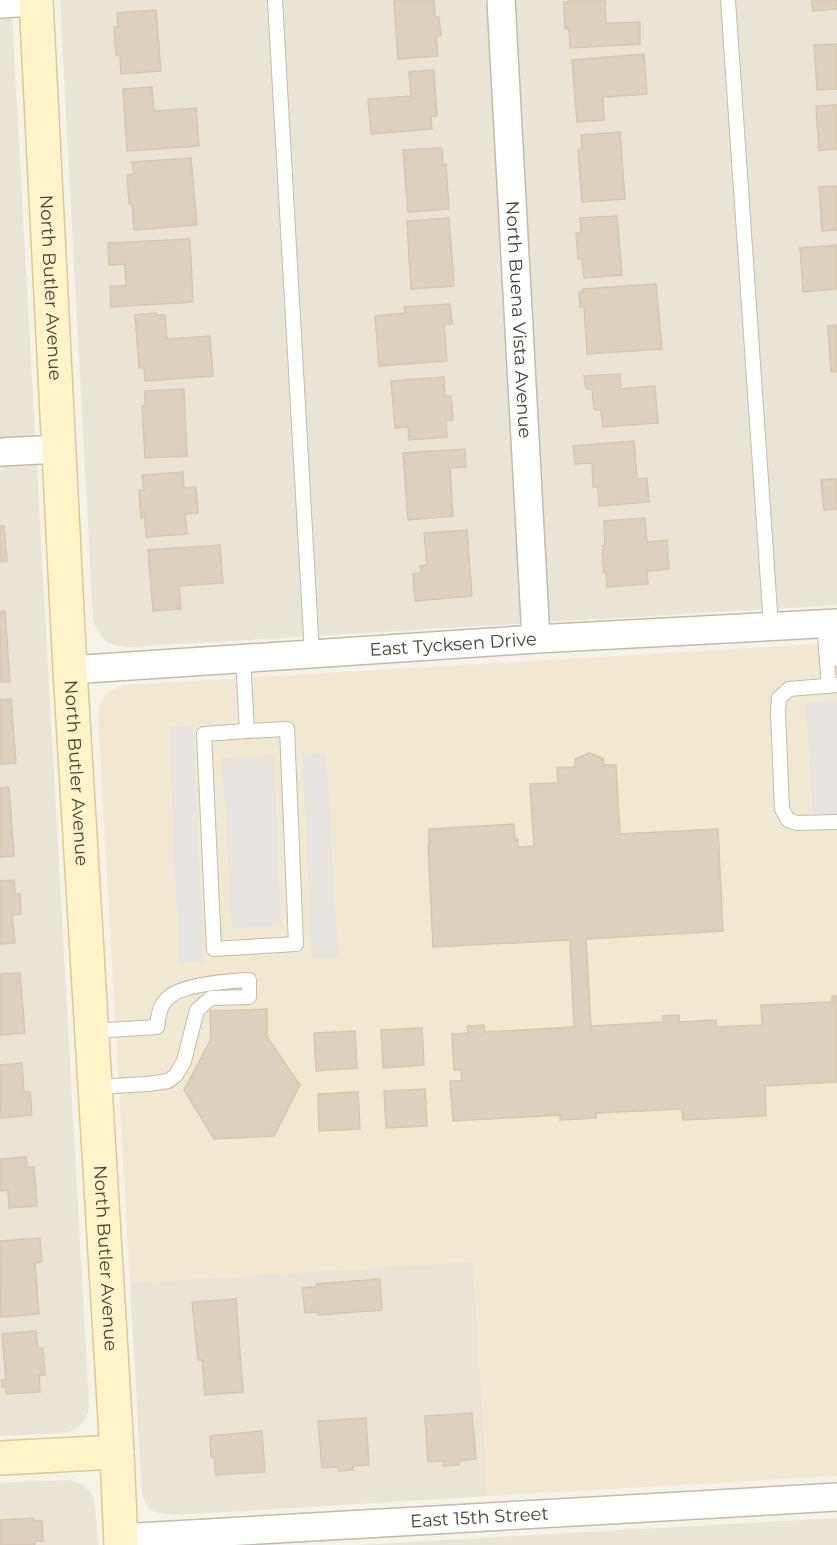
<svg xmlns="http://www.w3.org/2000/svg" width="837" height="1545" viewBox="0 0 837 1545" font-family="Montserrat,sans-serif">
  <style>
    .residential { fill: #eae4d6 }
    .education { fill: #f0e8d1 }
    .parking { fill: #e7e4e0 }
    .building { fill: #dcd1bf; stroke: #d5c7af; stroke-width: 1.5 }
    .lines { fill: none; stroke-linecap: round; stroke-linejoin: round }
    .lane-casing { stroke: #c3bba9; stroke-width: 16 }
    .street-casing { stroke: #c3bba9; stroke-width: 30 }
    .secondary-casing { stroke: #daca93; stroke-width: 36 }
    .lane { stroke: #fff; stroke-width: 14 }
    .street { stroke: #fff; stroke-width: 27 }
    .secondary { stroke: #fff4c9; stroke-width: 33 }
    .labels { text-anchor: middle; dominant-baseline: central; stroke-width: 5; stroke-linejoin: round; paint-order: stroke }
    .street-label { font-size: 18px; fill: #4a4336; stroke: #fff }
  </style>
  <rect width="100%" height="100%" fill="#f6f2e8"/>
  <path class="residential" d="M0,0H11L89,1407L88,1413L84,1420L79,1426L71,1431L62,1433L0,1436Z
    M60,0H837V605L128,647L114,645L107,642L97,630L93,620Z
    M473,1261L488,1496L176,1515L165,1514L156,1512L148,1507L142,1495L130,1283Z
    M70,1480L82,1484L90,1492L93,1497L95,1505L98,1545H0V1483Z
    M837,1518V1545H358Z"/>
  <path class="education" d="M837,643V1476L488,1496L473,1262L130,1283L98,714L100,705L107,693L117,687L124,685Z"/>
  <path class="parking" d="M837,700V815L813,816L806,702Z
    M193,725L204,963H179L169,727Z
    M326,753L338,957L312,958L302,754Z
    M274,755L281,926L232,928L222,757Z"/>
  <path class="building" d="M394,0H434L435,17H439L441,36H436L438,56L398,59Z
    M568,0H605L606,23L640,22V44L570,48L569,28L565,29L564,2H568Z
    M812,0H837V9L813,11Z
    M156,10L161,71L121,74L120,55H116L114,27H118L117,13Z
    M837,44V89L817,90L814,45Z
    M644,54L647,94L603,97L604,120L577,122L572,60Z
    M434,70L437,116H431L432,129L371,134L368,99L411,96L409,72Z
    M152,87L154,111L196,108L199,146L127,151L123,89Z
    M837,105V149L819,150L816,106Z
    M620,132L625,199L582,202L578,150L582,149L581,135Z
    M442,148L443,165L446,164L449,209L408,212L403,150Z
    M191,158L197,225L134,230L132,203L129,204L127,175L134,174L132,162Z
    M837,186V230L822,231L819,187Z
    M617,216L622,275L584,278L582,258L578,259L576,233H581L580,218Z
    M449,218L454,286L411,289L407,221Z
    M190,239L193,302L111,307L110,286H126L125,264L109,265L108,243Z
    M837,245V289L803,292L800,248Z
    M656,284L662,349L587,354L584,306L580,307L579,292H583V289Z
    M450,304L452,324H444L447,361L379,366L375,316L405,313L404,307Z
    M156,313V315H165L167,339L210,336L213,376L145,381L144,368H139L135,315Z
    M837,325V372H831L828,326Z
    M620,374L621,389L655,386L658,423L603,427L601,410H594L592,389H586L584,376Z
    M444,377L445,396H451L453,420H446L447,437L409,440L408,427L395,428L391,381Z
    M184,389L187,456L145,458L142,406L145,405V391Z
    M634,441L637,479L647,478L649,502L599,506L598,487H593L592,463L575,464L573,446Z
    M465,449L466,467L450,468L453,516L408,520L403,453Z
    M183,472L184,488L196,487L198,513L185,514L187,534L146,537L145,518H141L139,490H144L142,475Z
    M837,479V509L824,510L821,480Z
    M645,518L647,542L667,540L669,569L647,571L648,584L607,587L606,573H604L602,546L605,545L604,521Z
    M0,526H4L7,561L0,562Z
    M467,530L472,596L415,601L413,574L421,573L420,566L427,565L424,533Z
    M220,545L223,583L179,586L181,609L153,611L148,550Z
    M5,611L10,682H0V612Z
    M11,699L16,763L0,764V700Z
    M589,753L603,758L604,765H616L620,834L718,829L723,931L586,939L591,1026L663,1022V1016L679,1015V1022L716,1020V1027L762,1025L761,1005L832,1002V996H837V1082L765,1086L766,1116L683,1120L682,1109L596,1113V1118L560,1120V1115L453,1121L450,1081H462L461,1070H454L452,1034L468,1033L467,1026L484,1025L485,1032L574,1027L570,940L433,947L428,844H429V829L514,824L515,840L518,839V847L534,846L530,784L558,783L557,768L575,767V759Z
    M9,787L14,856L0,857V788Z
    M14,880L15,894H20L21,914L12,915L15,943L0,944V881Z
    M20,973L25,1033L0,1035V974Z
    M267,1009V1037L300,1085L274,1136L214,1139L184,1090L211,1039L210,1011Z
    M422,1028L424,1065L383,1068L381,1030Z
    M355,1031L357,1068L316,1071L314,1033Z
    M22,1063L24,1092H30L32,1115L1,1118L0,1065Z
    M425,1089L427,1126L386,1128L384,1091Z
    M358,1092L360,1129L319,1131L318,1094Z
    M26,1157L27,1167H34L37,1206L9,1208L8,1190L0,1191V1159Z
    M40,1238L42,1262L35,1263L39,1314L1,1317L0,1241Z
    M380,1279L382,1310L318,1315V1312L305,1313L302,1288L316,1287V1284Z
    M236,1299L243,1392L205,1395L202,1360H198L192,1302Z
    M36,1331L38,1348H43L45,1375H39L40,1392L6,1394V1387H2V1380H6L2,1334Z
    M472,1413L476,1459L459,1461V1465L443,1466V1461L428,1462L425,1416Z
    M366,1418L369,1465L353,1466V1470L338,1471V1467L322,1468L318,1421Z
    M262,1431L265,1472L216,1475L214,1457H211L210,1436Z
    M33,1518L34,1521H42L43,1541H35V1545H0V1520Z"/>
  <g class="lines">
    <g class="lane-casing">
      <path id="lane" d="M275,0L312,654
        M728,0L771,626
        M824,623L829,686
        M834,623L837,659
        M243,659L247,731L204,734L214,949L296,944L287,729L247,731
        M837,685L789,689L779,698L778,713L782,809L788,820L797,823L837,822
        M92,1031L157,1027C158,1018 159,1007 166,1000C178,984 230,981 249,980V997L211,998L197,1010L184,1061L176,1075L168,1081L148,1084L95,1087"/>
    </g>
    <g class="street-casing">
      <g id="street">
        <path id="s1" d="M501,0L536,639"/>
        <path d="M0,4L36,2"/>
        <path d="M0,452L60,449"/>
        <path id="s2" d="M70,670L536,639L837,623"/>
        <path id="s3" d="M120,1538L837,1497"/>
      </g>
    </g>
    <g class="secondary-casing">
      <g id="secondary">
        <path id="s4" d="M36,0L70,670L117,1452L121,1545"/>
        <path d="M0,1458L117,1452"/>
      </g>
    </g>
    <use href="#lane" class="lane"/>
    <use href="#street" class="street"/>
    <use href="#secondary" class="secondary"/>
  </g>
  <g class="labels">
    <g class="street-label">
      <text stroke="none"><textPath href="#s4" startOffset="288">North Butler Avenue</textPath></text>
      <text stroke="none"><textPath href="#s1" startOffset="320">North Buena Vista Avenue</textPath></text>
      <text stroke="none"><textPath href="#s2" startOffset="384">East Tycksen Drive</textPath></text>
      <text stroke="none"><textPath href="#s4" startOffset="774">North Butler Avenue</textPath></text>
      <text stroke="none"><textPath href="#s4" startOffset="1260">North Butler Avenue</textPath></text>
      <text stroke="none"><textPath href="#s3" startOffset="360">East 15th Street</textPath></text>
    </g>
  </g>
</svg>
